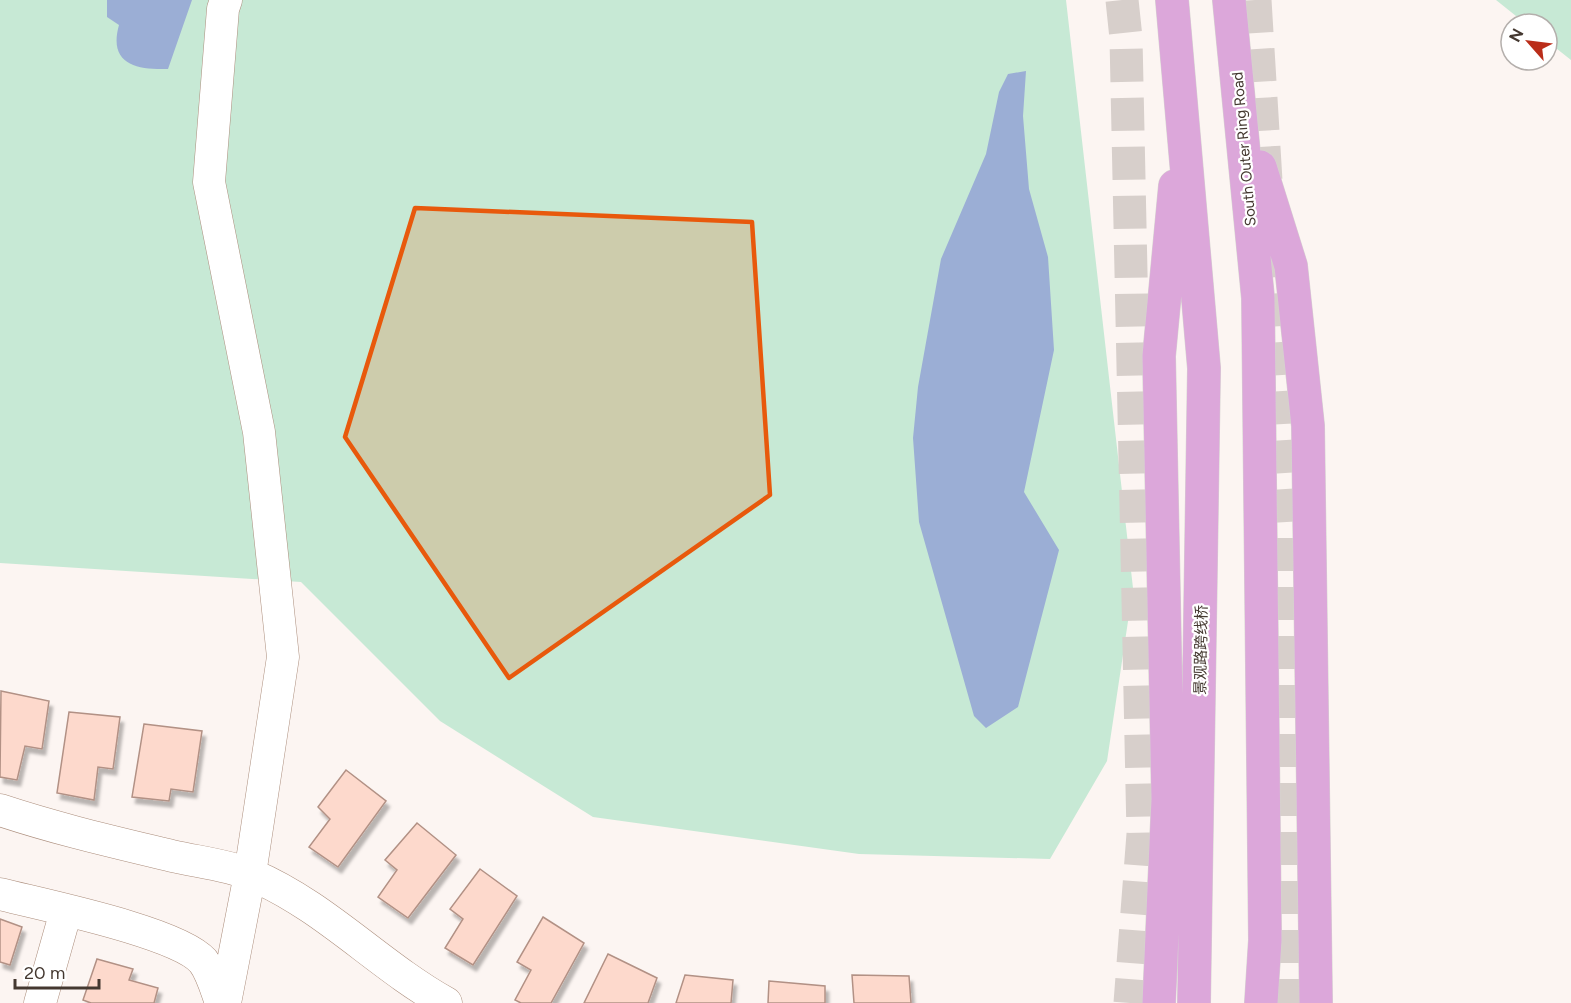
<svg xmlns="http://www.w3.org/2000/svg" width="1571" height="1003" viewBox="0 0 1571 1003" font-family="Figtree,'Noto Sans SC',sans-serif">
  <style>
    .green { fill: #c7e9d5 }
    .water { fill: #9baed5 }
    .building { fill: #fdd9cc; stroke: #b29185; stroke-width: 1.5; filter: url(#shadow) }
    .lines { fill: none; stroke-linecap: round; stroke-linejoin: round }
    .motorway-tunnel { stroke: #d7cfcb; stroke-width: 33; stroke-dasharray: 33 16; stroke-linecap: butt }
    .minor-casing { stroke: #ac8e7d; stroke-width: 33 }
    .trunk-casing { stroke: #d6d3d1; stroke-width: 34 }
    .minor { stroke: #fff; stroke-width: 32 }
    .trunk { stroke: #dca7da; stroke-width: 33 }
    .marked { fill: #e8590c; fill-opacity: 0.2; stroke: #e8590c; stroke-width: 4.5; stroke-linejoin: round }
    .labels { text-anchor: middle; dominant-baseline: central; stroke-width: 4.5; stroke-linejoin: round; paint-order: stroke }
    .street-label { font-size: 15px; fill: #443830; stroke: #fff }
  </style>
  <defs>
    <filter id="shadow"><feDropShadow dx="3.5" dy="6" stdDeviation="1.5" flood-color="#0004"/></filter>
  </defs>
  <rect width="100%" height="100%" fill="#fcf5f2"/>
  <path class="green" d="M0,0H1066L1133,588L1107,761L1050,859L859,854L593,817L440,721L301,582L0,563Z
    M1496,0H1571V60L1547,41V24H1526Z"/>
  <path class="water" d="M107,0H192L168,69C136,70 108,64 119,25L107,17Z
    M1026,71L1023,116L1029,189L1048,257L1054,350L1024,492L1059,550L1018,707L986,728L974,716L919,522L913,438L918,387L941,259L986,154L999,92L1008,74Z"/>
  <path class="building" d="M1,691L49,701L42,749L25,746L17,780L0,777Z
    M69,712L120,717L113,769L98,767L94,800L57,793Z
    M144,724L202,731L193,792L171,789L169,801L132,797Z
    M346,770L386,801L338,867L309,847L330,819L318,807Z
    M417,823L456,855L408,918L378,897L397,870L385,860Z
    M480,869L517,896L473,965L445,948L463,919L450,909Z
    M543,917L584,943L551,1003H521L515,1000L531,970L517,962Z
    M0,919L22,927L10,965L0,962Z
    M608,954L657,978L648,1003H584Z
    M97,959L133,969L129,980L158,988L154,1003H91L83,1000Z
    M685,975L733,980L731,1003H676Z
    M852,975L909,976L911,1003H854Z
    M769,981L825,986V1003H768Z"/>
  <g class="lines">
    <path class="motorway-tunnel" d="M1122,0L1126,38L1143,834L1130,1003
      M1255,0L1287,526V1003"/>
    <g class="minor-casing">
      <path id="minor" d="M0,810C57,829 114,842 172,856C198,862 228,865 252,875C325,906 378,965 446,1003
        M0,894C43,905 177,932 203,961C212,973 216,989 221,1003
        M40,1003L66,911
        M225,1003L250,874L283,657L259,432L209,182L223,9L226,0"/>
    </g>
    <g class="trunk-casing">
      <path id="trunk" d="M1172,0L1204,368L1194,1003
        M1229,0L1258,298L1265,940L1261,1003
        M1260,167L1291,266L1308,426L1316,1003
        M1159,1003L1168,799L1159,356L1175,186"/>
    </g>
    <use href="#minor" class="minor"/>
    <use href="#trunk" class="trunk"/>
  </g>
  <path class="marked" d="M415,208L752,222L770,495L509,678L345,437Z"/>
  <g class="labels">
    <g class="street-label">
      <text transform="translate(1244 149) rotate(-95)">South Outer Ring Road</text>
      <text transform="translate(1201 650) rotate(-89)">景观路跨线桥</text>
    </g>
  </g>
  <g transform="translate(1529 42) rotate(298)"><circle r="28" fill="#ffffff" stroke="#b4afac" stroke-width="1.5"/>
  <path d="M0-4.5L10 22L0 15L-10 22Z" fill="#ba2d19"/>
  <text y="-9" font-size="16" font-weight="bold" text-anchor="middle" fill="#443830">N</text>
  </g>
  <path d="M15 979v9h84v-9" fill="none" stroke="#443830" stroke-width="3"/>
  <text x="24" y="979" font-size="18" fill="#443830" stroke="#ffffff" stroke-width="4.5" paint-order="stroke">20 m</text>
</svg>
